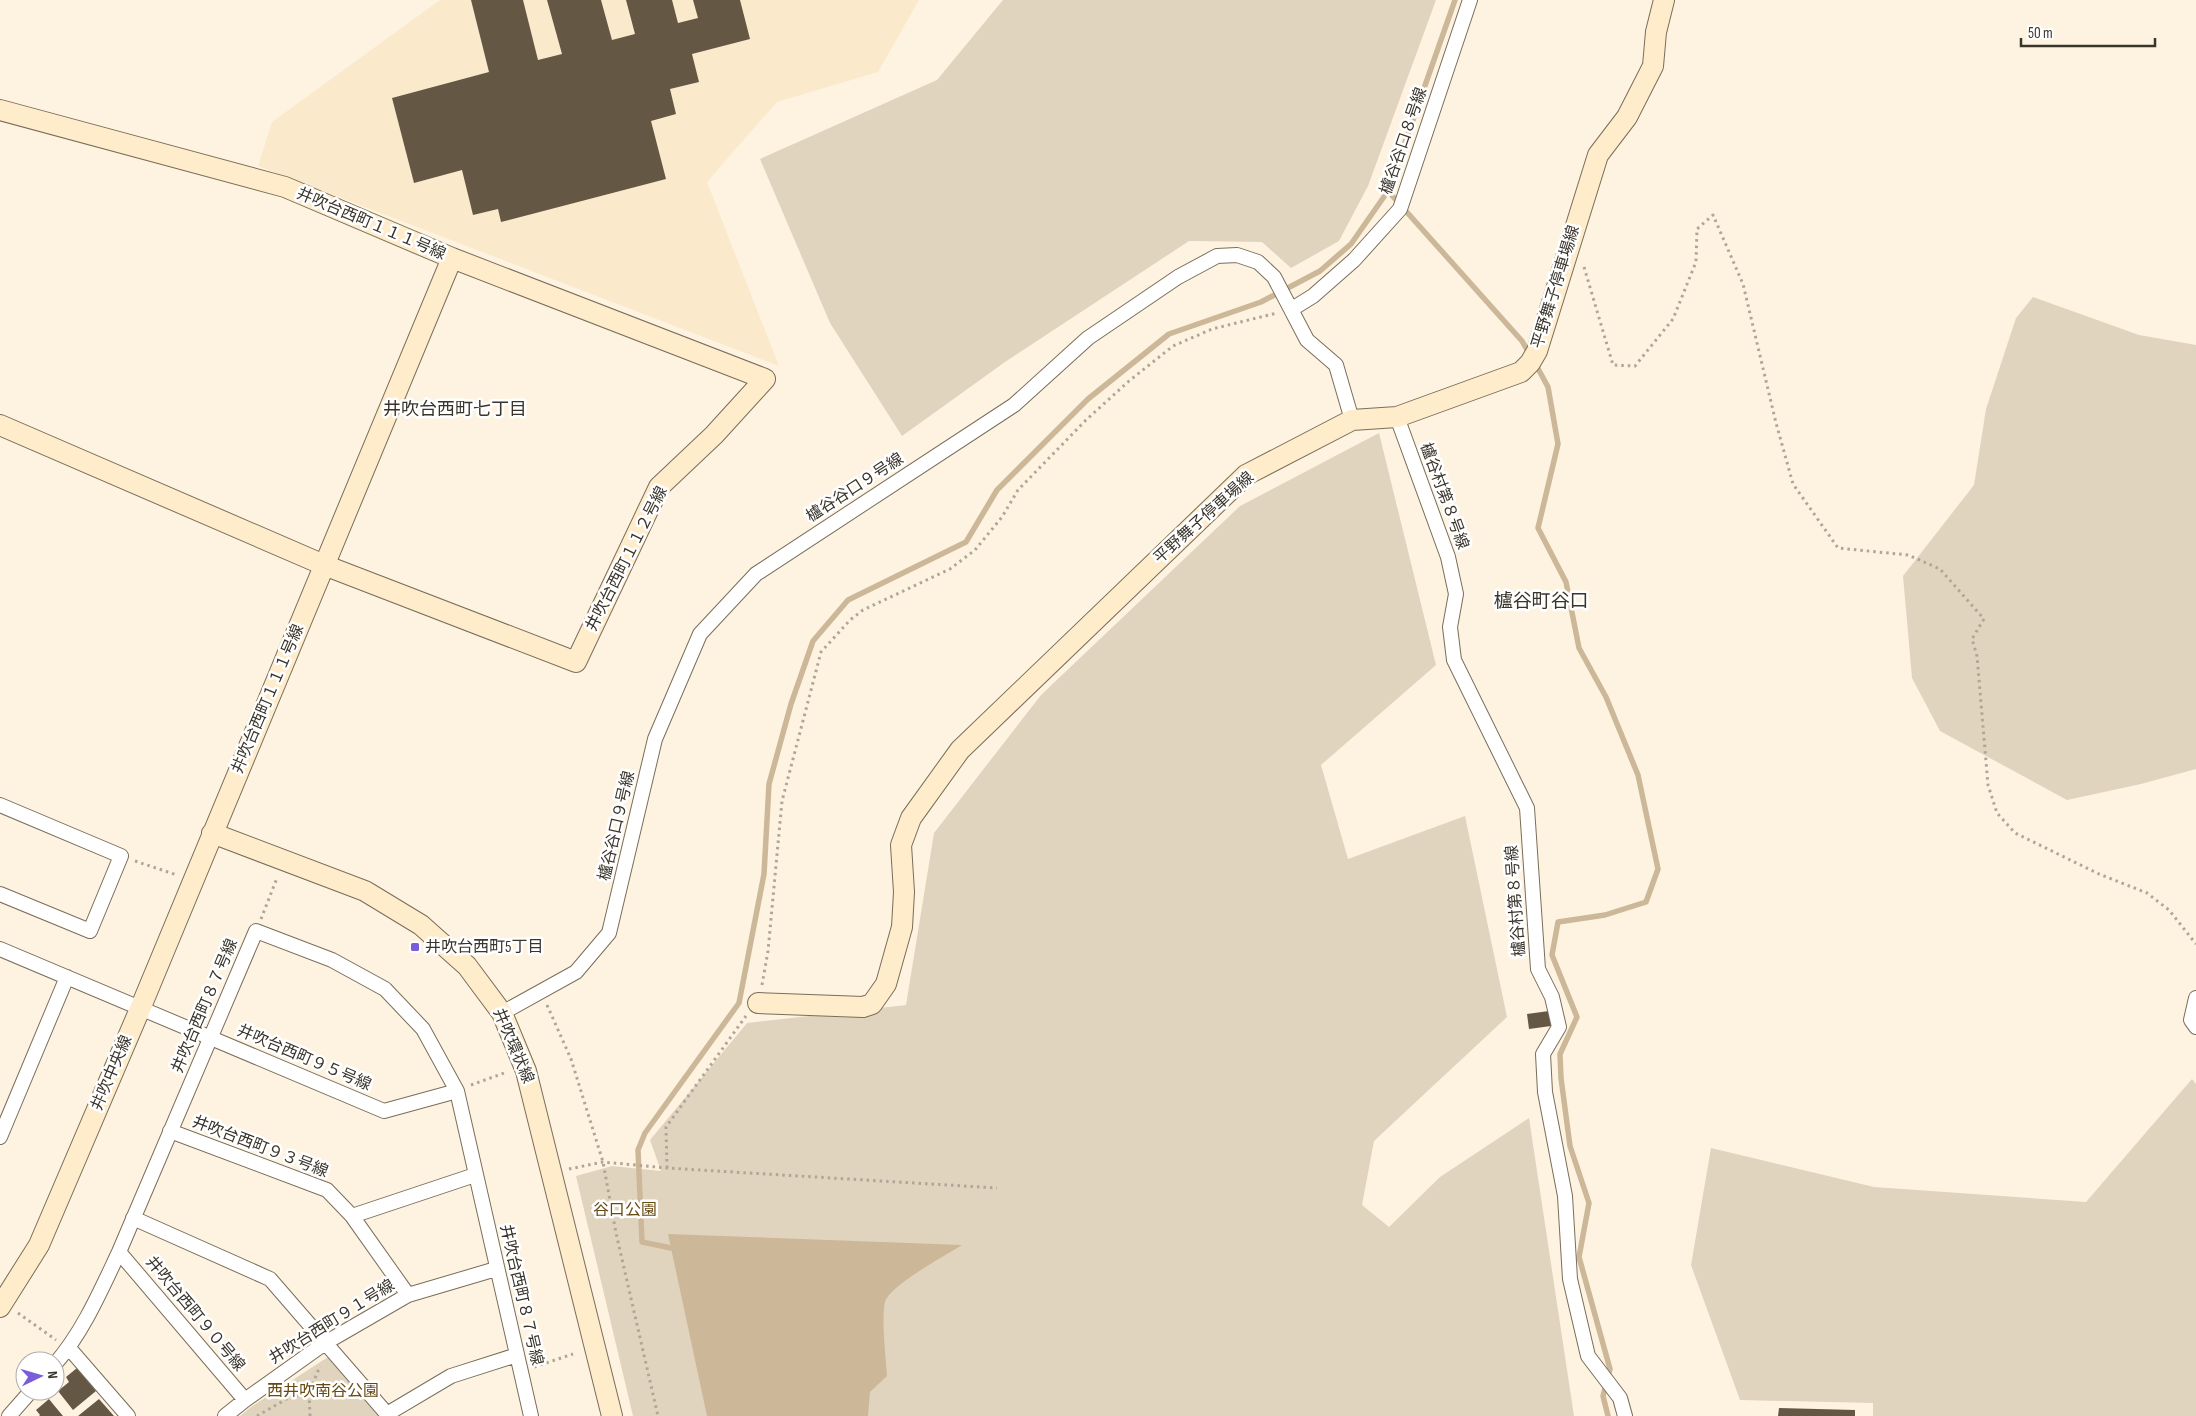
<svg xmlns="http://www.w3.org/2000/svg" width="2196" height="1416" viewBox="0 0 2196 1416" font-family="'Sofia Sans Condensed','Noto Sans JP',sans-serif">
  <style>
    .built { fill: #fbe9cc }
    .green { fill: #e1d4be }
    .water { fill: #ccb898 }
    .lines { fill: none; stroke-linecap: round; stroke-linejoin: round }
    .stream { stroke: #ccb898; stroke-width: 5.5 }
    .building { fill: #645845 }
    .street-casing { stroke: #796e5a; stroke-width: 16 }
    .secondary-casing { stroke: #796e5a; stroke-width: 22 }
    .path { stroke: #afa698; stroke-width: 3; stroke-dasharray: 2.5 4; stroke-linecap: butt }
    .street { stroke: #fff; stroke-width: 14 }
    .secondary { stroke: #feecca; stroke-width: 20 }
    .poi-dot { fill: #7a5ed9; stroke: #fff; stroke-width: 2 }
    .labels { text-anchor: middle; dominant-baseline: central; stroke-width: 5; stroke-linejoin: round; paint-order: stroke }
    .street-label { font-size: 16px; fill: #3a352c; stroke: #fff }
    .poi-label { font-size: 16px; fill: #3a352c; stroke: #fff; text-anchor: start }
    .park-label { font-size: 16px; fill: #664a13; stroke: #fff }
    .neighbourhood-label { font-size: 18px; fill: #3a352c; stroke: #fff }
    .quarter-label { font-size: 19px; fill: #3a352c; stroke: #fff }
  </style>
  <rect width="100%" height="100%" fill="#fef3e1"/>
  <path class="built" d="M440,0H919L878,72L777,102L707,182L779,366L258,166L272,122Z"/>
  <path class="green" d="M1003,0H1436L1368,186L1339,241L1291,268L1262,242L1189,241L1005,362L902,436L830,323L760,159L937,80Z
    M2033,297L2139,335L2196,345V769L2141,784L2067,800L1940,731L1912,678L1903,576L1974,485L1986,409L2016,318Z
    M1379,433L1436,665L1321,765L1348,859L1465,816L1507,1017L1374,1141L1362,1205L1389,1227L1440,1177L1529,1118L1574,1416H633L576,1176L612,1166L661,1171L650,1140L747,1023L906,1005L934,833L1041,695L1240,506Z
    M2192,1079L2196,1084V1416H1873V1403L1740,1400L1691,1265L1711,1148L1874,1187L2086,1202Z
    M328,1357L379,1416H240L251,1407Z"/>
  <path class="water" d="M668,1234L962,1245C945,1256 890,1285 885,1302C881,1319 886,1358 887,1376L870,1392L868,1416H707Z"/>
  <g class="lines">
    <path class="stream" d="M1388,191L1522,341L1530,355
      M1535,363L1548,387L1558,444L1538,528L1566,582L1579,648L1606,697L1638,775L1658,869L1646,902L1605,915L1558,922L1552,955L1577,1017L1560,1054L1561,1078L1570,1146L1589,1203L1579,1257L1610,1369L1603,1396L1608,1416
      M671,1248L642,1242L638,1150L645,1133L739,1003L764,874L769,784L791,704L813,641L848,600L966,542L997,490L1088,399L1169,334L1261,302L1320,271L1351,244L1388,191L1455,0"/>
  </g>
  <path class="building" d="M471,0H523L538,60L562,54L547,0H601L612,40L635,34L626,0H672L678,23L698,18L693,0H740L750,39L692,54L699,82L670,89L676,114L651,121L666,179L501,222L498,209L473,215L462,170L414,183L392,98L489,72Z
    M1549,1011L1551,1026L1529,1029L1527,1014Z
    M77,1368L96,1391L73,1410L58,1391L69,1382L66,1377Z
    M49,1399L53,1404L63,1416H39L40,1415L36,1410Z
    M99,1399L114,1416H78Z
    M1779,1408L1855,1410V1416H1778Z"/>
  <g class="lines">
    <g class="street-casing">
      <path id="street" d="M1292,309L1313,296L1354,260L1400,209L1470,0
        M1397,417L1448,557L1456,594L1450,627L1454,660L1527,808L1538,969L1552,997L1559,1027L1543,1054L1545,1092L1565,1196L1570,1279L1588,1356L1620,1398L1625,1416
        M0,805L121,856L90,931L0,894
        M0,949L384,1111L457,1091
        M2196,998L2191,1020L2196,1027
        M502,1013L576,972L609,933L655,739L700,634L756,574L1014,405L1088,338L1178,277L1217,256L1237,255L1258,262L1274,277L1307,340L1336,365L1352,420
        M170,1131L327,1190L352,1216L408,1295
        M0,1137L67,977
        M352,1216L475,1175
        M133,1218L270,1279L387,1414L451,1376L517,1355
        M119,1252L245,1400
        M69,1348L128,1416
        M55,1364C83,1332 101,1290 119,1252L256,931L332,960L385,989L423,1029L457,1091L531,1416
        M9,1416L31,1391
        M225,1416L245,1400L325,1343L408,1295L496,1269"/>
    </g>
    <g class="secondary-casing">
      <path id="secondary" d="M0,110L285,187L452,258L765,379L714,435L659,487L576,662L324,565L0,425
        M212,833L365,891L421,925L467,966L502,1013L526,1071L612,1416
        M758,1003L863,1007L872,1004L886,984L902,927L904,892L901,845L911,818L960,750L1246,475L1352,420L1397,417L1521,372L1530,363L1537,351L1598,155L1627,117L1653,66L1656,32L1664,0
        M0,1307L39,1245L140,1009L452,258"/>
    </g>
    <path class="path" d="M1584,267L1613,365L1635,366L1673,319L1696,262L1697,229L1713,215L1743,284L1776,423L1793,484L1838,548L1908,555L1940,569L1984,619L1972,639L1977,656L1988,785L1997,813L2015,833L2099,874L2147,893L2169,910L2196,944
      M135,861L177,875
      M261,919L277,878
      M762,985L768,951L782,801L821,652L850,620L863,610L950,569L975,550L1002,517L1018,490L1086,420L1129,381L1173,346L1212,329L1277,313
      M547,1005L571,1059L603,1162L616,1233L658,1416
      M471,1085L507,1072
      M667,1168L666,1127L746,1016
      M569,1169L603,1162L667,1168L997,1188
      M18,1313L56,1340
      M534,1367L573,1354
      M257,1416L288,1398L309,1393
      M310,1416L309,1393L320,1366"/>
    <use href="#street" class="street"/>
    <use href="#secondary" class="secondary"/>
  </g>
  <rect class="poi-dot" x="410" y="942" width="10" height="10" rx="2.5"/>
  <g class="labels">
    <g class="street-label">
      <text transform="translate(1404 141) rotate(-71)">櫨谷谷口８号線</text>
      <text transform="translate(371 224) rotate(23)">井吹台西町１１１号線</text>
      <text transform="translate(1556 287) rotate(-73)">平野舞子停車場線</text>
      <text transform="translate(855 488) rotate(-33)">櫨谷谷口９号線</text>
      <text transform="translate(1444 496) rotate(70)">櫨谷村第８号線</text>
      <text transform="translate(1204 518) rotate(-42)">平野舞子停車場線</text>
      <text transform="translate(627 559) rotate(-63)">井吹台西町１１２号線</text>
      <text transform="translate(268 699) rotate(-67)">井吹台西町１１１号線</text>
      <text transform="translate(617 826) rotate(-77)">櫨谷谷口９号線</text>
      <text transform="translate(1516 901) rotate(-94)">櫨谷村第８号線</text>
      <text transform="translate(205 1006) rotate(-67)">井吹台西町８７号線</text>
      <text transform="translate(513 1046) rotate(67)">井吹環状線</text>
      <text transform="translate(304 1058) rotate(23)">井吹台西町９５号線</text>
      <text transform="translate(112 1073) rotate(-67)">井吹中央線</text>
      <text transform="translate(260 1147) rotate(21)">井吹台西町９３号線</text>
      <text transform="translate(521 1295) rotate(77)">井吹台西町８７号線</text>
      <text transform="translate(195 1314) rotate(50)">井吹台西町９０号線</text>
      <text transform="translate(332 1322) rotate(-32)">井吹台西町９１号線</text>
    </g>
    <g class="poi-label">
      <text x="425" y="947">井吹台西町5丁目</text>
    </g>
    <g class="park-label">
      <text x="625" y="1210">谷口公園</text>
      <text x="323" y="1391">西井吹南谷公園</text>
    </g>
    <g class="neighbourhood-label">
      <text x="455" y="409">井吹台西町七丁目</text>
    </g>
    <g class="quarter-label">
      <text x="1541" y="601">櫨谷町谷口</text>
    </g>
  </g>
  <g transform="translate(40 1376) rotate(85)"><circle r="24" fill="#ffffff" stroke="#b0aeab"/>
  <path d="M0-4L9 19L0 12L-9 19Z" fill="#7a5ed9"/>
  <text y="-8" font-size="14" font-weight="bold" text-anchor="middle" fill="#3a352c">N</text>
  </g>
  <path d="M2021 38v8h134v-8" fill="none" stroke="#3a352c" stroke-width="2.5"/>
  <text x="2028" y="38" font-size="15" fill="#3a352c" stroke="#ffffff" stroke-width="4" paint-order="stroke">50 m</text>
</svg>
